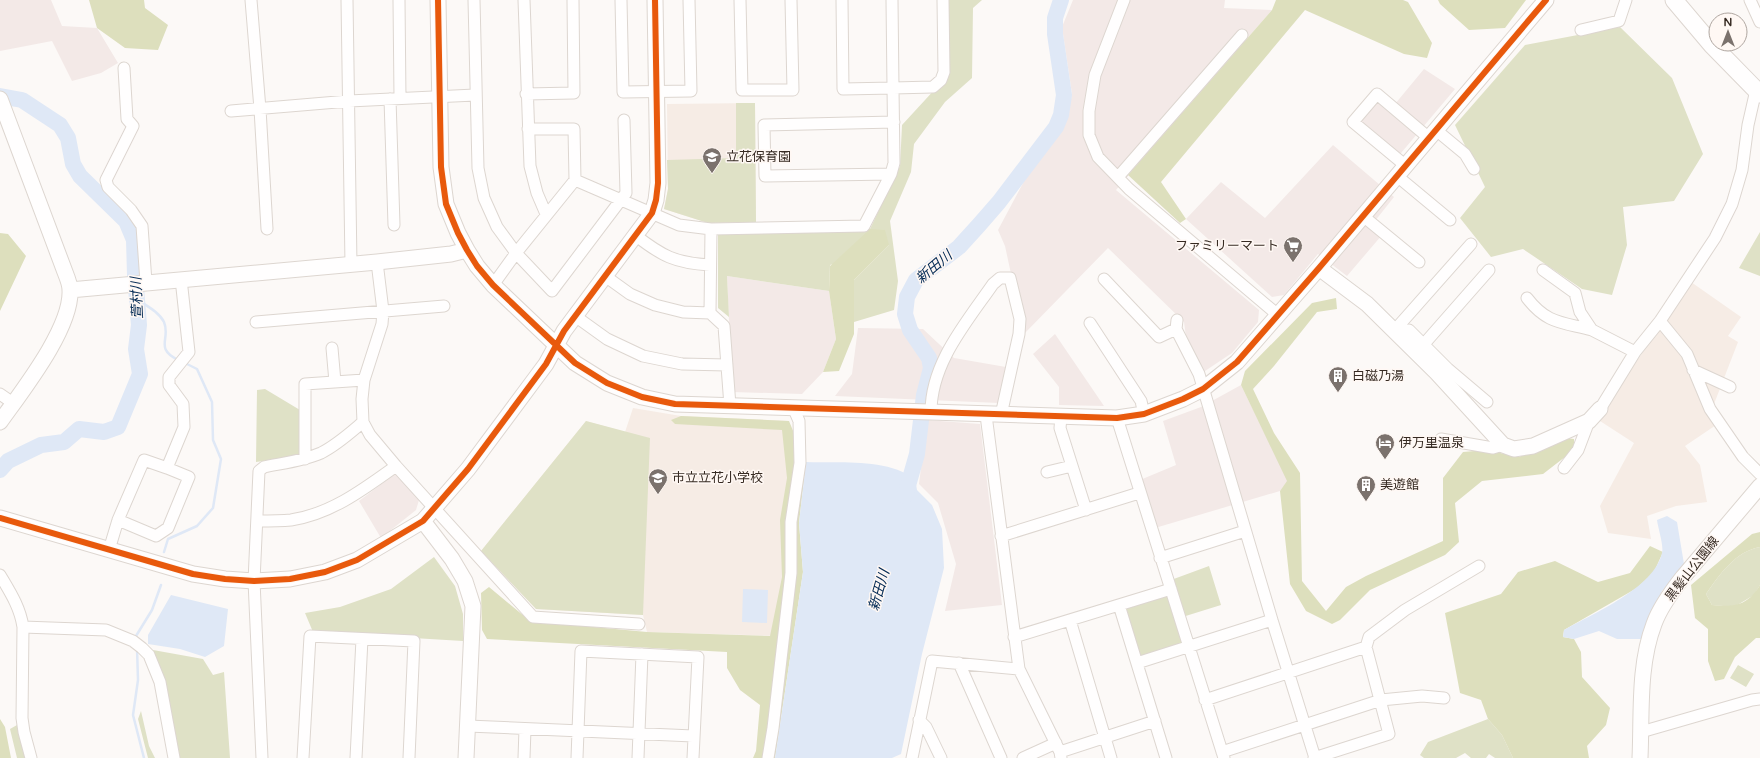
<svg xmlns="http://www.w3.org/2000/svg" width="1760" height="758" viewBox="0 0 1760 758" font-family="'Varela Round','Noto Sans JP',sans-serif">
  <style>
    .commercial { fill: #f3e9e7 }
    .built { fill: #f6ece5 }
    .green { fill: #dfe1c6 }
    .forest { fill: #dddfbd }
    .water { fill: #dfe8f6 }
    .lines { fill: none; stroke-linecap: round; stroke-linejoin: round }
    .stream { stroke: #dfe8f6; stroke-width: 2.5 }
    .river { stroke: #dfe8f6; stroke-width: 16 }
    .street-casing { stroke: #ddd6d0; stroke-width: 13 }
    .secondary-casing { stroke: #ddd6d0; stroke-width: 17 }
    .primary-casing { stroke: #ddd6d0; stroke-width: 19 }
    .street { stroke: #fffefe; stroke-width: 11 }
    .secondary { stroke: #fffefe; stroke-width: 15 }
    .primary { stroke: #fffefe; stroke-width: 17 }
    .cycleway-casing { stroke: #fff8f4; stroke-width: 8 }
    .cycleway { stroke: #e8590c; stroke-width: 6 }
    .labels { text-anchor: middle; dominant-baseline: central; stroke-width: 3; stroke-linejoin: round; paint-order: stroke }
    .poi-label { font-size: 13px; fill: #362a22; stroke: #fff8f4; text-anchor: start }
    .street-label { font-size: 13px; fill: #362a22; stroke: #fff8f4 }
    .water-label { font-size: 14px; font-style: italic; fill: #022954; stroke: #fff8f4 }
  </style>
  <rect width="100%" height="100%" fill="#fcf9f7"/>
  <path class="commercial" d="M0,0H51L62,26L97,28L118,63L101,73L72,81L52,41L0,51Z
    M1073,0H1225L1224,8L1272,10L1116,190L1259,310L1258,322L1232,353L1202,373L1187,344L1184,322L1108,248L1024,334L1005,246L998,230L1030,170L1067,118L1072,94L1062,27Z
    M1424,69L1455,89L1396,159L1351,123L1377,91L1395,104Z
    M1333,145L1394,197L1371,226L1382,235L1347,276L1318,254L1284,295L1272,297L1186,219L1221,182L1265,218Z
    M727,276L829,291L836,339L823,372L802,394L732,392Z
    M858,328L923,329L954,358L1006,367L999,403L835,396L852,374Z
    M1055,334L1104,406L1059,405V387L1033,354Z
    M1241,385L1288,481L1280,491L1155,528L1140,480L1176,465L1163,421L1201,407Z
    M927,420L980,424L1002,605L945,611L956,564L938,503L919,484Z
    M396,473L419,500L416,510L381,538L359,501Z"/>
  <path class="built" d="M755,103L756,222L708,223L664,209L668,189L667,104Z
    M1691,282L1741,317L1728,336L1738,342L1714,404L1722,421L1685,446L1700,465L1707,502L1676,506L1647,516L1651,539L1608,533L1600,506L1634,443L1600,421L1630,371Z
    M633,408L681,416L789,421L788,576L777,636L647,632L643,615L536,609L481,551L586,421L625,432Z"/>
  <path class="green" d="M947,0H982L973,8L972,78L945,102L914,144L911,172L890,221L898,281L894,310L854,322V280L889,245L830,265L829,291L727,276L729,317L718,308V235L870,229L900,166L902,125L948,75Z
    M1620,27L1672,78L1703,154L1674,201L1623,207L1627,245L1612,295L1582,289L1523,249L1491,257L1460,218L1485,187L1455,125L1525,45Z
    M736,103H755L756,222L708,223L664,209L668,189L667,160L736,158Z
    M1760,232V276L1739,268Z
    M265,389L300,410V456L256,462L257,390Z
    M586,421L650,438L643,615L536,609L481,551Z
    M1760,547V585L1754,595L1734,607L1712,605L1706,594C1719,575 1736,551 1760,547Z
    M434,557L455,586L463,614V641L313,632L305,613L340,607L391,589Z
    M1209,566L1221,605L1176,619L1183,645L1140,658L1123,606L1174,590L1171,580Z
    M153,650L203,659L213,675L224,672L230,758H177L163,683Z
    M1738,665L1754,674L1746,687L1730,678Z
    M141,711L149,746L155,758H148L138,719Z
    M1488,719L1502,735L1513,758H1495L1489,754L1486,758H1471L1465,753L1456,758H1424L1420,755L1428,742Z
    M17,725L26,758H17L10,729Z"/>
  <path class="forest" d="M89,0H144L145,8L168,25L158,50L125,48L97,28Z
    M1276,0H1403L1408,2L1432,43L1427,58L1404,54L1305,10L1161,182L1186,219L1180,223L1128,175L1272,10Z
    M1438,0H1526L1505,28L1469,30L1440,4Z
    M870,229L885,230L889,245L854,280V334L839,371L823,372L836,339L829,291L830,266Z
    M0,233L8,234L26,256L0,311Z
    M1336,298L1337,309L1317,312L1274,366L1253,389L1274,433L1300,473L1302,581L1326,611L1346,587L1366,576L1443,541V478L1463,452L1486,450L1519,457L1565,438L1574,439V450L1543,474L1482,481L1455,503L1459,542L1445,555L1370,590L1340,620L1332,624L1306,611L1290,584L1280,491L1287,481L1241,385L1245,371L1312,303Z
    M681,416L789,421L806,462L799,523L803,572L775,758H753L756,751L760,705L740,690L727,668V652L487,639L482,630L481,593L489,587L530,621L647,632L770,636L782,577L780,520L787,478L782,430L675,424L671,420Z
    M1760,532V547C1736,551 1719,575 1706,594L1712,605C1735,607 1747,606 1760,585V638H1756L1735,657L1724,679L1715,681L1708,661V629L1695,618L1691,585L1752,534Z
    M1650,546L1663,552L1654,572L1637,588L1564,630L1563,637L1574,639L1581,652L1582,677L1610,708L1606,725L1587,746L1589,758H1513L1502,735L1488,719L1481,700L1460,693L1445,613L1501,594L1518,572L1555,561L1598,582L1630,573Z
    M0,719L5,727L11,758H0Z"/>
  <path class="water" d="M806,462C840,463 887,458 915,479L917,490L932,505L942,529L944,568L922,654L901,754L892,758H775L803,572L799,523Z
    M1667,516L1677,522L1684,564L1662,591L1641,639H1617L1599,631L1574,639L1563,637L1564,630C1594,613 1654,588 1662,553C1664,546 1658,528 1657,520Z
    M743,589L768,590L767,623L742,622Z
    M171,595L228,609L224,646L205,657L180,649L148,644V635Z"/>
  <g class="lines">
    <path class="stream" d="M138,300C147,306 159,312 164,322C171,339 154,348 178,360
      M164,552L168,539L197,526L213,508L221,459L213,440L212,402L197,369L185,363
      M136,639V636L152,610L161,585
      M137,648L138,680L133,715L144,758"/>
    <path class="river" d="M0,96L22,100L60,125L68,138L73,164L80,176L126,221L134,240L135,275L139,325L136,349L140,374L118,427L104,432L79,429L64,442L41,445L8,461L0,470
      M905,496L917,454L924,395L931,368L929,358L910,330L905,314L907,297L916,280L959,247L979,225L999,202L1056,127L1061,115L1064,95L1055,34V18L1061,0"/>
    <g class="street-casing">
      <path id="street" d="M251,0L260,109L267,229
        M347,0L351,265
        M399,0L400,98
        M474,0L478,168L484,198L497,227L516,253L552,291L626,193L624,120
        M524,0L530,166L537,193L546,214
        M621,0L623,92L691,91L689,0
        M740,0L742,90H793L791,0
        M842,0L843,89L893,88L892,0
        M1124,0L1095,75L1089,111V135L1098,157L1129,189L1278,315
        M1750,0L1760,22
        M1581,30L1619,21L1626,0
        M124,68L127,119L133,126L106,180L108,187L131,210L142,226L146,282
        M526,94L574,93L573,0
        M390,99L394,225
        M231,111L349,101L475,95
        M528,129H574L575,180
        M1436,130L1465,154L1474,169
        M1406,166L1353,122L1377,94L1429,138
        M891,174L765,176L764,125L894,122
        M1397,176L1450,220
        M1118,177L1242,35
        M1363,216L1419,262
        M635,235C662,256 675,263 710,265
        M377,262L383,311L382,324L364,380L362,399L363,422L370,435L396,466L533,617L639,624
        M1543,270L1575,293L1580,312L1592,330L1635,352
        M605,276L630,294L655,305L683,312L710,313L724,326L730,406
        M1104,279L1159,337L1176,329
        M493,285L516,253L575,180L679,225L711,229L864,226L891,174L894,163L893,88L933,87L941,80L944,72L943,0
        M1527,298C1547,324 1562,322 1592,330
        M710,313L711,229
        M575,316L607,339L643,356L682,364L727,365
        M1177,320L1176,329L1199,374L1272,620L1315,758
        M1660,321L1687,354L1710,409L1743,457L1760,474
        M256,322L444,306
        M1090,323L1141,401L1144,414
        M1394,331L1471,244
        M1401,337L1409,330L1448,369L1487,402
        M1424,344L1489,270
        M332,348L335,382
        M1693,370L1730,387
        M0,394L13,403
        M1600,409L1635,352L1660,321L1715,238L1732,204L1742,170L1748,125L1756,90
        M931,412C931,363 966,323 993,284L1000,278H1010L1020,319L1019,334L1001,415
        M986,415L1019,669L1060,752L1061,758
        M1061,417L1060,428L1086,510
        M1117,418L1224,758
        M1441,439L1493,448L1503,445
        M305,459V384L364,380
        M1564,468L1578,450L1589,421
        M1047,472L1072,466
        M118,520L156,536L168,528L189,477L167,468
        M257,521C268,521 280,521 291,520C331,514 364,489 396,466
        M1001,536L1139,493
        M109,550L118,520L144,460L167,468L184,427L183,404L169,385V377L189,352L181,279
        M1160,558L1245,531
        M0,575C10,592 20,607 23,627L22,718L24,732L31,758
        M1119,605L1166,758
        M1070,620L1111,758
        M23,627L106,630L133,641L142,648L149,655L160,682L174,758
        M1014,637L1171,589
        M1366,647L1369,637L1405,610L1479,566
        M959,663L1001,758
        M1137,663L1272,620
        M1205,700L1366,647L1389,734L1314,758
        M919,720L926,727L941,758
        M468,726L693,736
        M1641,732L1752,700L1760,699
        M1060,752L1155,721
        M1222,752L1381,700L1422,696L1444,698
        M262,758L254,581L259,471L264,467C283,463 303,461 321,453C337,445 350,433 363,422
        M303,758L310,636L414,641L409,758
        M356,758L362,639
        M524,758L525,729
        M577,758L581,651L698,657L693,758
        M638,758L642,654
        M768,758L773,728L791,573V522L800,463L799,421L793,407
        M912,758L932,661L1019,669
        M1023,758L1056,743"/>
    </g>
    <g class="secondary-casing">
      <path id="secondary" d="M438,0L441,167L446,204L458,233L467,250L477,266L493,285L575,363L607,383L642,397L675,404L1117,418L1144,414L1183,399L1203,389L1237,362L1319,268L1546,0
        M0,99L65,272C67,277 70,284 70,290C72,328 22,391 0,422
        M1319,268L1367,304L1437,373L1503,445L1514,449L1533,446L1589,421L1600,409
        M70,290L377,262L451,254L467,250
        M0,518L193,574L225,579L254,581L290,579L325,572L357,560L423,521L468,469L546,364L564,331L652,213L656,200L658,183L655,0
        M423,521L452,559L465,581L473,606L466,758
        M1640,758C1642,714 1638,666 1654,624C1660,607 1672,591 1683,577L1760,486"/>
    </g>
    <g class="primary-casing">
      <path id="primary" d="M1674,0L1712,45L1760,94"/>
    </g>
    <use href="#street" class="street"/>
    <use href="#secondary" class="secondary"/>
    <use href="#primary" class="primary"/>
    <g class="cycleway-casing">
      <path id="cycleway" d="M438,0L441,167L446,204L458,233L467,250L477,266L493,285L575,363L607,383L642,397L675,404L1117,418L1144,414L1183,399L1203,389L1237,362L1319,268L1546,0
        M0,518L193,574L225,579L254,581L290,579L325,572L357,560L423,521L468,469L546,364L564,331L652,213L656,200L658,183L655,0"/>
    </g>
    <use href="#cycleway" class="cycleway"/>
  </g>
  <defs>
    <g id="school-pin" transform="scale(1)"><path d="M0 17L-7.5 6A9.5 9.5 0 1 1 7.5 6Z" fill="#7b726d" stroke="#fff8f4"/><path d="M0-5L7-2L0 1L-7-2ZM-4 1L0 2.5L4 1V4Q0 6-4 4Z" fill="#fff"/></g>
    <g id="supermarket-pin" transform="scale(1)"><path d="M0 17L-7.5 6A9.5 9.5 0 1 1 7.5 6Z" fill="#7b726d" stroke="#fff8f4"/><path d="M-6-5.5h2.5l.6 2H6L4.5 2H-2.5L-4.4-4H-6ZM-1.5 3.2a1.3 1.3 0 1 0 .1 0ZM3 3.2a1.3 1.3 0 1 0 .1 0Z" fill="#fff"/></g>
    <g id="building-pin" transform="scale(1)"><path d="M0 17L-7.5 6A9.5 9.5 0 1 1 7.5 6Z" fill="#7b726d" stroke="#fff8f4"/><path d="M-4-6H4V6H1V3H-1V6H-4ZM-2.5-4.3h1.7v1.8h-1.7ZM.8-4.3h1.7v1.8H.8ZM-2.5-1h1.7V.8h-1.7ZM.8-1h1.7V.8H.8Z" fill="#fff"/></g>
    <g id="hotel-pin" transform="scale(1)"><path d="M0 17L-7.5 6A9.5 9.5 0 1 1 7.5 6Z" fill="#7b726d" stroke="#fff8f4"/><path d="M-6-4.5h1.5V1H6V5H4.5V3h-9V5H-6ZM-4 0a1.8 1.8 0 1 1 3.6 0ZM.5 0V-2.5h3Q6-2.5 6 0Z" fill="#fff"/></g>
  </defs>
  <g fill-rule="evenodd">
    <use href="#school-pin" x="712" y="157"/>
    <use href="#supermarket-pin" x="1293" y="246"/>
    <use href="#building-pin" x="1338" y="376"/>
    <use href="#hotel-pin" x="1385" y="443"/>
    <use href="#school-pin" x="658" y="478"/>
    <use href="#building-pin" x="1366" y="485"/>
  </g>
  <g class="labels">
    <g class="poi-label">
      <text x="726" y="157">立花保育園</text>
      <text x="1279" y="246" text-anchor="end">ファミリーマート</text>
      <text x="1352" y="376">白磁乃湯</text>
      <text x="1399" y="443">伊万里温泉</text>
      <text x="672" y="478">市立立花小学校</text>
      <text x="1380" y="485">美遊館</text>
    </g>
    <g class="street-label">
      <text transform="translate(1692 569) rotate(-52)">黒髪山公園線</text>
    </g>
    <g class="water-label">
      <text transform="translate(934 267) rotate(-40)">新田川</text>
      <text transform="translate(137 298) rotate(-93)">萱村川</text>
      <text transform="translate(879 590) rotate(-74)">新田川</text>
    </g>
  </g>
  <g transform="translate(1728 32)"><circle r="19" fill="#fff8f4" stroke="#afa6a0"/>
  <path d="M0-3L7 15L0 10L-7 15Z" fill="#7b726d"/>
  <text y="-6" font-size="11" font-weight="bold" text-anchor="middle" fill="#362a22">N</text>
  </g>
</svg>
